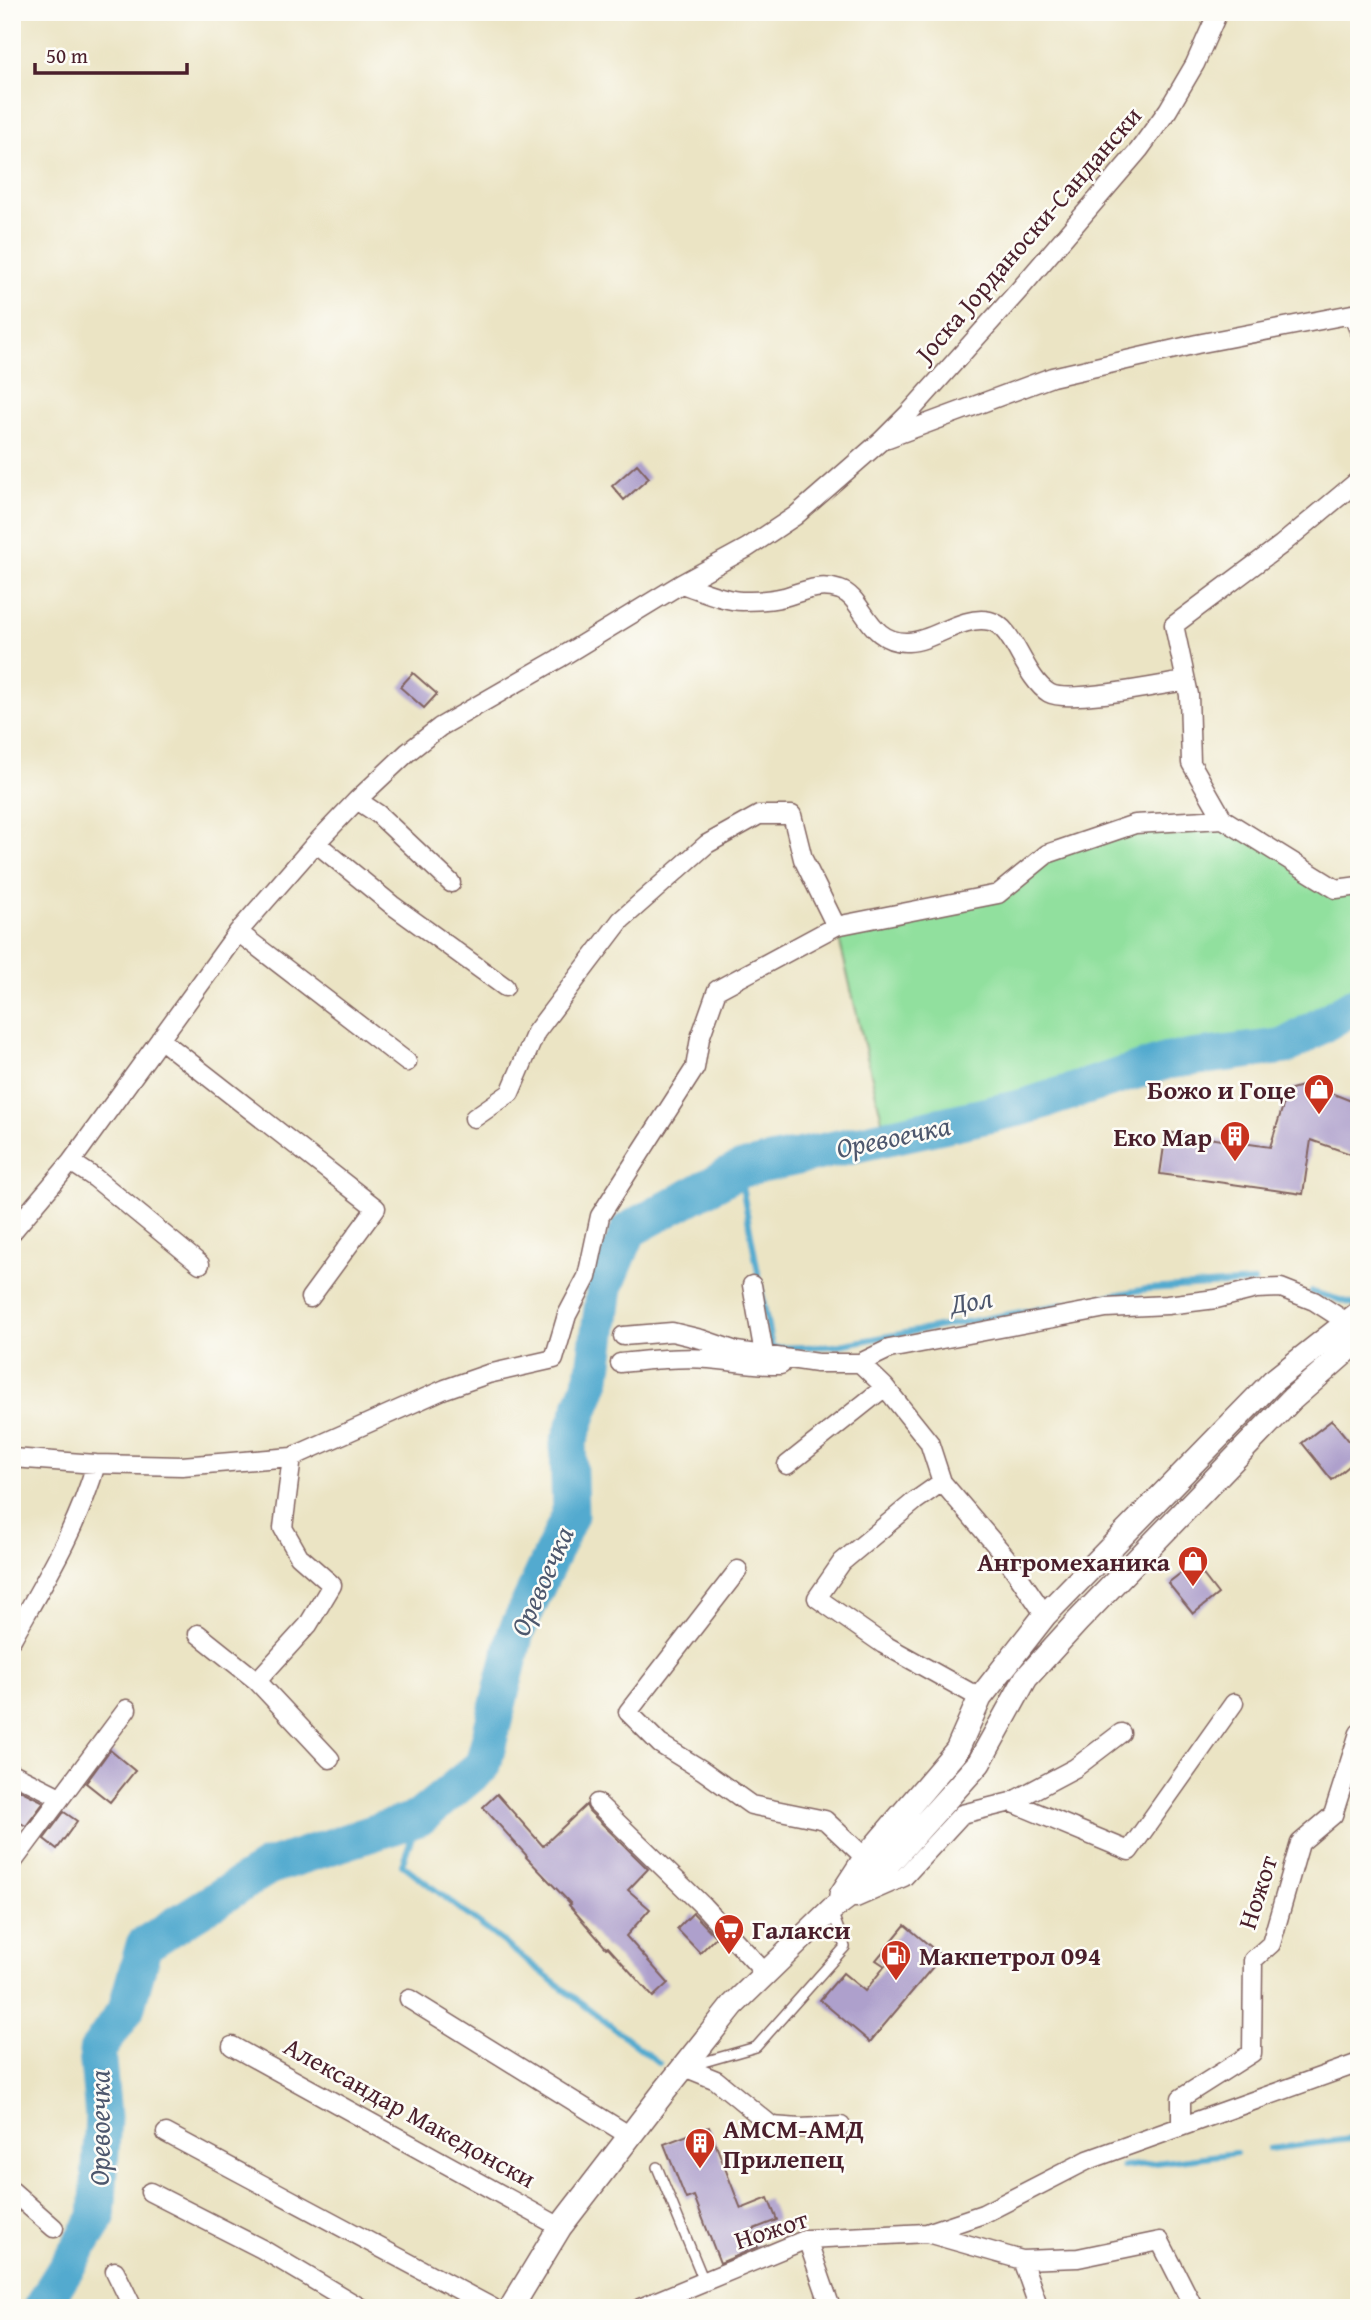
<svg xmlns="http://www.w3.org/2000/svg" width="1371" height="2320" viewBox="0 0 1371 2320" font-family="'Gentium Book Plus',serif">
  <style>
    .green { fill: #91e09e; stroke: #6e8064; stroke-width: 2 }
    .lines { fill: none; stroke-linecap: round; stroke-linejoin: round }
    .stream { stroke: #52aacf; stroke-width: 6 }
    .river { stroke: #52aacf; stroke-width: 37 }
    .building { fill: #aea0cc }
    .service-casing { stroke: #826461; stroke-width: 12 }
    .minor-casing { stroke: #826461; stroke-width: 21 }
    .tertiary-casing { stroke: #826461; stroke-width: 26 }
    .service { stroke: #fff; stroke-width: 9 }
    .minor { stroke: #fff; stroke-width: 18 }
    .tertiary { stroke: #fff; stroke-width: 23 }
    .labels { text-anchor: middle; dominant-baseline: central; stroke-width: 5; stroke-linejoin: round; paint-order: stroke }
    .street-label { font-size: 26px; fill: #4a1f2b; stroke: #fdfcf7 }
    .poi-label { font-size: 26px; font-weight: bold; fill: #4a1f2b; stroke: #fdfcf7; text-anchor: end }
    .water-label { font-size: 28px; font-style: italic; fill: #4d576d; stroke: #fdfcf7 }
  </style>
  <rect width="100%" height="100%" fill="#fdfcf7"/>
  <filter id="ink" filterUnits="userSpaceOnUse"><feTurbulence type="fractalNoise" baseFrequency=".0143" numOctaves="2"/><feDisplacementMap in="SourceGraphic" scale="14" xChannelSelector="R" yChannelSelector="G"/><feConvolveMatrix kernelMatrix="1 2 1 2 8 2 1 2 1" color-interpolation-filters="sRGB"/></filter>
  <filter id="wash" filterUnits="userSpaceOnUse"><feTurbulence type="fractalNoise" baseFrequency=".00686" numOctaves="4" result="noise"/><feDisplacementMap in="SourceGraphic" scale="28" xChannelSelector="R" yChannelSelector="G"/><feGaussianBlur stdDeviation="1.57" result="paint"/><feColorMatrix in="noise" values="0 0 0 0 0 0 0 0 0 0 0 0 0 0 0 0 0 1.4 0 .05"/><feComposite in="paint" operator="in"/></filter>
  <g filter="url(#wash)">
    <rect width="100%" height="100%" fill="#ebe4c4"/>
    <path class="green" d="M1223,819L1336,889L1359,886V1003L1286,1046L1167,1061L1024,1107L886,1137L836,926L998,894L1047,854L1135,824Z"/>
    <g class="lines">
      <path class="stream" d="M739,1170L772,1348L834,1346L1147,1289L1254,1282
        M1312,1292L1354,1304
        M419,1818L402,1864L659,2063
        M1269,2149L1359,2138
        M1123,2167L1236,2153"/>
      <path class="river" d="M41,2308L97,2218L103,2117L97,2051L126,2009L144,1945L268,1867L419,1818L483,1765L516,1632L570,1515L568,1444L593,1377L605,1287L629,1230L739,1170L1024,1107L1167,1061L1286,1046L1359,1003"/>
    </g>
    <g id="blocks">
      <path class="building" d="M637,464L649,478L624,500L612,486Z
        M413,673L437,694L424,708L400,687Z
        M1308,1084L1359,1104V1157L1311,1140L1303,1194L1160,1174L1166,1132L1270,1147L1288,1090Z
        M1332,1420L1359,1453V1458L1332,1480L1302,1443Z
        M1194,1563L1218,1594L1193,1614L1168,1583Z
        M110,1750L135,1771L110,1802L86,1783Z
        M12,1786L44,1802L26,1826L12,1818Z
        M497,1794L543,1846L586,1805L589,1811L648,1869L628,1890L650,1909L626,1936L668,1983L653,1997L608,1947L606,1948L569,1905L571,1904L526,1857L527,1856L483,1807Z
        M64,1812L77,1821L57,1849L44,1839Z
        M693,1913L716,1937L700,1953L677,1929Z
        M905,1925L942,1956L870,2042L820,2000L843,1973L865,1991L885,1966L876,1960Z
        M709,2127L741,2209L768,2198L777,2220L751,2230L758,2247L720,2263L694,2196L686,2199L664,2144Z"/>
    </g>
  </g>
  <g filter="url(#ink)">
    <use href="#blocks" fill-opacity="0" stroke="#826461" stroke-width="2"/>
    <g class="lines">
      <g class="service-casing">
        <path id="service" d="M693,2065L756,2047L845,1947L832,1911
          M657,2167L704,2281"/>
      </g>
      <g class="minor-casing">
        <path id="minor" d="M888,438L1052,377L1197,344L1352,314L1359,330
          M681,584C698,589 724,601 742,601C755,601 772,600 784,597C804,591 819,583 840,590C864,597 867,644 908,642C935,641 961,615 990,621C1014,626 1024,678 1049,693C1068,704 1159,685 1185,681
          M357,800L378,814L451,883
          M1223,819L1191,763L1189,695L1174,625L1281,545L1359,480
          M316,843L392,905L505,987
          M238,932L407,1062
          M160,1039L376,1208L310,1298
          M474,1118L510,1093L536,1032L621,920L707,844L759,815H792L803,859L836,926
          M71,1162L95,1178L200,1264
          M12,1232L71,1162L238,932L316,843L357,800L408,752L440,727L558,659L681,584L747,548L795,516L881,441L909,413L1020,289L1139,150L1168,110L1195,64L1218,12
          M752,1285L764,1354
          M623,1336L672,1332L701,1339L736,1351L817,1363H860L889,1349L1106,1308L1167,1305L1216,1299L1256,1289L1281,1288L1314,1301L1356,1328
          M620,1363C650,1360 679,1357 709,1359C734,1361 756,1366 781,1365
          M860,1363L885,1387L929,1442L942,1482L1005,1556L1045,1615
          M12,1458L96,1464L182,1466L292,1457L445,1389L488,1374L554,1359L567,1315L587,1277L600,1216L695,1068L700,1038L717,990L836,926L998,894L1047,854L1135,824L1223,819L1336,889L1359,886
          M787,1465L885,1387
          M942,1482L915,1501L842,1562L817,1598L883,1644L980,1698
          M738,1570L628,1712L660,1744L702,1770L751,1805L825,1820L873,1865
          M198,1634L257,1681L330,1759
          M12,1639C44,1582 78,1527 96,1464
          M257,1681L308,1625L332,1585L299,1556L283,1528L292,1457
          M12,1773L60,1797
          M1011,1802L1129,1851L1234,1703
          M597,1803L703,1906L766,1974
          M12,1863L127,1709
          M856,1898L904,1877L962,1814L1011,1802L1075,1768L1121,1733
          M409,1999L630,2136
          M232,2046L560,2227
          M684,2067L716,2080L772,2126L800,2128L841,2126
          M1181,2126V2098L1252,2053L1253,1960L1271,1944L1300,1843L1333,1815L1359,1733
          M166,2133L493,2308
          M12,2191L54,2228
          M150,2192L262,2249L361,2308
          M927,2233L1022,2260L1078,2258L1160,2241L1194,2308
          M807,2239L831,2308
          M1022,2260L1039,2308
          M115,2271L133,2308
          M640,2308L807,2239L927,2233L983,2214L1088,2160L1359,2063"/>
      </g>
      <g class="tertiary-casing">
        <path id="tertiary" d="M841,1895L865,1858L957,1750L980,1698L1045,1615L1273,1381L1359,1313
          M511,2308L560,2227L663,2093L733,2005L832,1909L881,1872L979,1763L1026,1678L1077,1622L1292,1399L1359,1340"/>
      </g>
      <use href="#service" class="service"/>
      <use href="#minor" class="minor"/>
      <use href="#tertiary" class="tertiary"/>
    </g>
  </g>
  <defs>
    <g id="shop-pin" transform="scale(1.575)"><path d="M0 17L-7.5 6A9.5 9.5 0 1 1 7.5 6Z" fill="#c8321e" stroke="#fdfcf7"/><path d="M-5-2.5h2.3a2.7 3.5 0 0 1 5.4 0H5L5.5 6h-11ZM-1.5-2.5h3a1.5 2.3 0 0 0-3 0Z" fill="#fff"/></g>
    <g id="building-pin" transform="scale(1.575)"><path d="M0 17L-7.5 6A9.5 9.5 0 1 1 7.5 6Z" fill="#c8321e" stroke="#fdfcf7"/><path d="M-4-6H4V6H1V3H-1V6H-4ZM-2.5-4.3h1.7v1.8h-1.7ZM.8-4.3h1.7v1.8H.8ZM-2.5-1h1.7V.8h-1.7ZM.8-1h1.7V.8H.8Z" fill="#fff"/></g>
    <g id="supermarket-pin" transform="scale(1.575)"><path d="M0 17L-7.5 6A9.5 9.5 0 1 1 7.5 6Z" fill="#c8321e" stroke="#fdfcf7"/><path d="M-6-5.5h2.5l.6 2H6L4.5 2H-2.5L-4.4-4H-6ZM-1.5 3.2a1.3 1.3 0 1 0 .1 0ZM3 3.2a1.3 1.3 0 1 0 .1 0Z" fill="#fff"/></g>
    <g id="fuel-pin" transform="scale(1.575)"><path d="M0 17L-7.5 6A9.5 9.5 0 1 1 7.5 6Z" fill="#c8321e" stroke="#fdfcf7"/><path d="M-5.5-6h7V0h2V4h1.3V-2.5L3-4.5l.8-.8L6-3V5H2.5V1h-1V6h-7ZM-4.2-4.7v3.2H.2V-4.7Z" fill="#fff"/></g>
  </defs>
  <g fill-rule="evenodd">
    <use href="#shop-pin" x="1319" y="1089"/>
    <use href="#building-pin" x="1235" y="1136"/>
    <use href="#shop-pin" x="1193" y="1561"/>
    <use href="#supermarket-pin" x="729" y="1929"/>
    <use href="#fuel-pin" x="896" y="1955"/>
    <use href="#building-pin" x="700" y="2143"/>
  </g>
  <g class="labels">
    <g class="street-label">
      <text transform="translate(1028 234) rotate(-49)">Јоска Јорданоски-Сандански</text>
      <text transform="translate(1257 1892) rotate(-72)">Ножот</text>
      <text transform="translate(410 2112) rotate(29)">Александар Македонски</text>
      <text transform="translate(771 2229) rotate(-18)">Ножот</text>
    </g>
    <g class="poi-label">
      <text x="1296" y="1089">Божо и Гоце</text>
      <text x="1212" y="1136">Еко Мар</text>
      <text x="1170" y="1561">Ангромеханика</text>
      <text x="752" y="1929" text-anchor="start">Галакси</text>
      <text x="919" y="1955" text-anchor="start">Макпетрол 094</text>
      <text x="723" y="2128" text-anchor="start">АМСМ-АМД<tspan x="723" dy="30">Прилепец</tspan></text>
    </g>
    <g class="water-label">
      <text transform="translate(893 1136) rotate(-12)">Оревоечка</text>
      <text transform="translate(971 1300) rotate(-10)">Дол</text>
      <text transform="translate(541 1581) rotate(-66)">Оревоечка</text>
      <text transform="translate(98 2128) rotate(-90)">Оревоечка</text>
    </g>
  </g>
  <rect width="1371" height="2320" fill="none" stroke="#fdfcf7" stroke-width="42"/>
  <path d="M35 63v10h152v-10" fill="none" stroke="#4a1f2b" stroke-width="3.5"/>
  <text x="46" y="63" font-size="21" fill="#4a1f2b" stroke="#fdfcf7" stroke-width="5" paint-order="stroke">50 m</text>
</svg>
